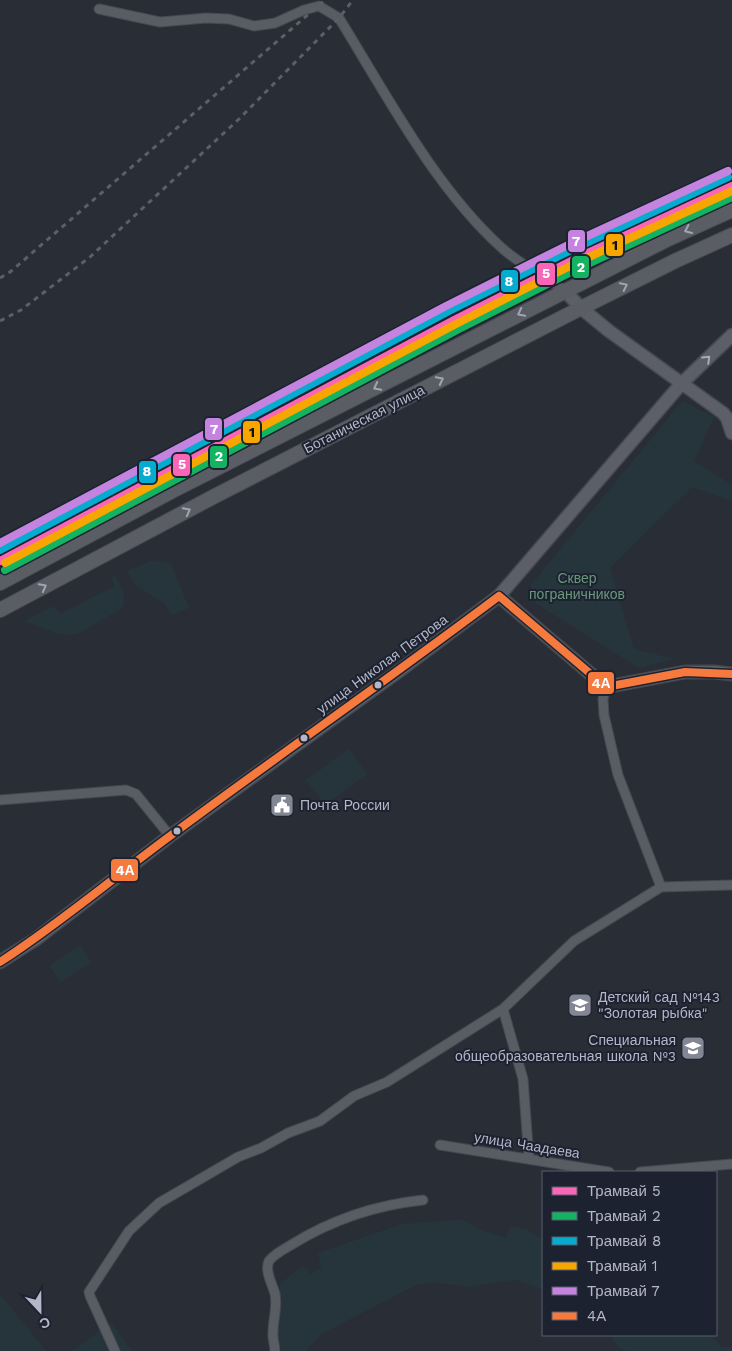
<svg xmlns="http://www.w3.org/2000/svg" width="732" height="1351" viewBox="0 0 732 1351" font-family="'Work Sans',sans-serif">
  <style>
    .green { fill: #26353b }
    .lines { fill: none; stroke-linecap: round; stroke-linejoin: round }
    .street-casing { stroke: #45484f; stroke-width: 11 }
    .secondary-casing { stroke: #45484f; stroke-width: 15 }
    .primary-casing { stroke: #474a52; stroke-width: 16 }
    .street { stroke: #585c63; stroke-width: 9 }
    .secondary { stroke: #5d5f68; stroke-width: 12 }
    .primary { stroke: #5b5d65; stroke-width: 14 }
    .rail { stroke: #5d5f68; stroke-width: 3; stroke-dasharray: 5 5; stroke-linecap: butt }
    .bus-1-casing { stroke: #1c2230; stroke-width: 11 }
    .bus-1 { stroke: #f6793e; stroke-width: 8 }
    .tram-1-casing { stroke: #1c2230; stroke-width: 11 }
    .tram-2-casing { stroke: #1c2230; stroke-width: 11 }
    .tram-3-casing { stroke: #1c2230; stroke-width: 11 }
    .tram-4-casing { stroke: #1c2230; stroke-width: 11 }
    .tram-5-casing { stroke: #1c2230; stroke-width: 11 }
    .tram-1 { stroke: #fa66b7; stroke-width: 8 }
    .tram-2 { stroke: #13b361; stroke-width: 8 }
    .tram-3 { stroke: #06acd0; stroke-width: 8 }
    .tram-4 { stroke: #f7a600; stroke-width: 8 }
    .tram-5 { stroke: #c483df; stroke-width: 8 }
    .oneway { stroke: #a1a5b3 }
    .oneway2 { stroke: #a6aab9 }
    .bus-dot { fill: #b3b7c7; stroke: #1c2230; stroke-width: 2 }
    .labels { text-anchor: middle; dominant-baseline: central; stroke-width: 4; stroke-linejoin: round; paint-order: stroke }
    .street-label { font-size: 14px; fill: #b3b7c7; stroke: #1c2230 }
    .park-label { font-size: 14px; fill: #6b977b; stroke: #1c2230 }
    .poi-label { font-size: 14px; fill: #b3b7c7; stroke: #1c2230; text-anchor: start }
    .line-badge { stroke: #1c2230; stroke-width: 2 }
    .badge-label { font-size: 14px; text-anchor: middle; font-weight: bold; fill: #fff }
    .pale-badge-label { font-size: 14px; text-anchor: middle; font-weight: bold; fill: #111 }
  </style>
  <rect width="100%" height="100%" fill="#292d36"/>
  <path class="green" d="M682,401L714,417L694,461L732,485V501L692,487L610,568L634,649L674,659L639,668L532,601L531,585Z
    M154,560L171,564L189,608L171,615L165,604L135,585L127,571Z
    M115,575C120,586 129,598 121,609L79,633C62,639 41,627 25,621L53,606L60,614L114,586L112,578Z
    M349,749L367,774L325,805L306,780Z
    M80,945L91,962L61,982L49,966Z
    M459,1220L465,1221L481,1230L506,1238L510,1226L526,1229L543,1240V1289L515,1280L468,1287L432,1282L414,1286L320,1335L306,1351H283L275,1336L280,1284L303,1265L311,1274L321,1268L318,1253L402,1224Z
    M0,1294L46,1351H0Z
    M111,1323L132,1351H72Z
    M609,1335H711L722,1347H732V1351H627L620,1348Z"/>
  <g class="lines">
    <g class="street-casing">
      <path id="street" d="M99,9L160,22L206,18L229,19L254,26L275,23L304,10L319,6L339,18C386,94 435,188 502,248C518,263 546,278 565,291
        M0,800L126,790L136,794L170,836
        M661,887L732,885
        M440,1145L609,1172
        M529,1159L523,1079L503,1009L574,941L661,887L618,775L604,715L603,699L606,687
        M640,1172L732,1164
        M115,1351L90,1296L89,1292L129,1231L159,1203L238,1157L261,1148L288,1133L320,1121L354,1096L387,1082L503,1009
        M275,1351C275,1346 273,1341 273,1336C272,1322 278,1309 275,1294C273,1285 264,1271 269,1261C273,1255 284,1249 291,1245C331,1220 376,1205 423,1200"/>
    </g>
    <g class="secondary-casing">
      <path id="secondary" d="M565,291L581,308L609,331L723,413L727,418L732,433
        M499,596L606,687L685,672H714L732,674
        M0,962L36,939L170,836L399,671L499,596L681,384L732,335"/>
    </g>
    <g class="primary-casing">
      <path id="primary" d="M0,583L174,490L666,240L732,210
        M0,610L213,497L581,308L675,261L732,235"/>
    </g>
    <use href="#street" class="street"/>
    <use href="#secondary" class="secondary"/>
    <use href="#primary" class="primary"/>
    <path class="rail" d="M0,278L10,272L325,0
      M0,321L21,310L90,257L239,119L339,18L353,0"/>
    <g class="bus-1-casing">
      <path id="bus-1" d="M499,596L606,687L685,672L732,674
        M0,962C59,924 113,878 170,836C279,755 390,678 499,596"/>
    </g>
    <use href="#bus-1" class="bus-1"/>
    <g class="tram-1-casing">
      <path id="tram-1" d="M0,561L454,320L575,259L732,186"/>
    </g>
    <g class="tram-2-casing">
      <path id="tram-2" d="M5,570L459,329L579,268L732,197"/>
    </g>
    <g class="tram-3-casing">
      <path id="tram-3" d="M0,550L449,311L571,250L728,177"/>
    </g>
    <g class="tram-4-casing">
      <path id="tram-4" d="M5,563L456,324L576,263L732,191"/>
    </g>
    <g class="tram-5-casing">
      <path id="tram-5" d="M0,543L446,306L568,245L728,171"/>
    </g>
    <use href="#tram-1" class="tram-1"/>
    <use href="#tram-2" class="tram-2"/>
    <use href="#tram-3" class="tram-3"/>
    <use href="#tram-4" class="tram-4"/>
    <use href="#tram-5" class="tram-5"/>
  </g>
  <defs><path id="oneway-chevron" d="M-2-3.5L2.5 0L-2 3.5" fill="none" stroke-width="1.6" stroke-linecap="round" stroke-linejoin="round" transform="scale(1.25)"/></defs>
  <g class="oneway">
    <use href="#oneway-chevron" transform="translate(688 230) rotate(155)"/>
    <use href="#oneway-chevron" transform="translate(624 286) rotate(-26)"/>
    <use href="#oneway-chevron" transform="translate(521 313) rotate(153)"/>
    <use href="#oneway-chevron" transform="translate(440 380) rotate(-27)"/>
    <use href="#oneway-chevron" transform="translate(377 387) rotate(153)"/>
    <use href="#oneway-chevron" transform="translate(187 511) rotate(-28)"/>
    <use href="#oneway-chevron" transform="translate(43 587) rotate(-28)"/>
  </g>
  <use class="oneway2" href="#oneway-chevron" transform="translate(707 359) rotate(-44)"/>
  <defs>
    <g id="civic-square" transform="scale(1.25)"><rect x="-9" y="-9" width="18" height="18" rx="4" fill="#838794" stroke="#1c2230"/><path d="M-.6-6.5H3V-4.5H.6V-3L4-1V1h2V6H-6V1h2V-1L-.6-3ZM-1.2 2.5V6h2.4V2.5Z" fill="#fff"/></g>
    <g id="school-square" transform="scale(1.25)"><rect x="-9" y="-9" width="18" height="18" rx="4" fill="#838794" stroke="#1c2230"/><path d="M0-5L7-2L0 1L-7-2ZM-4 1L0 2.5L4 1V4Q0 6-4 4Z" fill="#fff"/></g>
  </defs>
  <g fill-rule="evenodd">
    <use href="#civic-square" x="282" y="805"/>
    <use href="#school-square" x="580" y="1005"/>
    <use href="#school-square" x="693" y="1048"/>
  </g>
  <g class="bus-dot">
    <circle cx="378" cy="685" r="4.5"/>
    <circle cx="304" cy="738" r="4.5"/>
    <circle cx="177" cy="831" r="4.5"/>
  </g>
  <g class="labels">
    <g class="street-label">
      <text transform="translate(364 419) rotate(-27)">Ботаническая улица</text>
      <text transform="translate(382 664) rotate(-36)">улица Николая Петрова</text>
      <text transform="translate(527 1145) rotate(9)">улица Чаадаева</text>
    </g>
    <g class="park-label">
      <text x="577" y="578">Сквер<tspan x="577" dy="16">пограничников</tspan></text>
    </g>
    <g class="poi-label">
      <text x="300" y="805">Почта России</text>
      <text x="598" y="997">Детский сад №143<tspan x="598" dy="16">"Золотая рыбка"</tspan></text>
      <text x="676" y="1040" text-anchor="end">Специальная<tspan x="676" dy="16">общеобразовательная школа №3</tspan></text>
    </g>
  </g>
  <g class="line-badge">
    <rect x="567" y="229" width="19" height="24" rx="5" fill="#c483df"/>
    <rect x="605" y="233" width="19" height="24" rx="5" fill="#f7a600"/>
    <rect x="571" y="255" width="19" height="24" rx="5" fill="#13b361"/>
    <rect x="536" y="262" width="20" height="24" rx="5" fill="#fa66b7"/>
    <rect x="500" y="269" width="19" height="24" rx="5" fill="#06acd0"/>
    <rect x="204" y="417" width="19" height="24" rx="5" fill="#c483df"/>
    <rect x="242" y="420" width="19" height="24" rx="5" fill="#f7a600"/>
    <rect x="209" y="445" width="19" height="24" rx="5" fill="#13b361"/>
    <rect x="172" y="453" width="19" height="24" rx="5" fill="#fa66b7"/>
    <rect x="138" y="460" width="19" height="24" rx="5" fill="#06acd0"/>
    <rect x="587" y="671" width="28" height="24" rx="5" fill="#f6793e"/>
    <rect x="110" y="858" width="29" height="24" rx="5" fill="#f6793e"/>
  </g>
  <g class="badge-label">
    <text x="576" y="246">7</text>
    <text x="581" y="272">2</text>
    <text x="546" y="278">5</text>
    <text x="509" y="286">8</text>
    <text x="214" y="434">7</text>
    <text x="219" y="461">2</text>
    <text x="182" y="469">5</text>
    <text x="147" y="476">8</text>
    <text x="601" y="688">4А</text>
    <text x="125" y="875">4А</text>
  </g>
  <g class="pale-badge-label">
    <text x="615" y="250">1</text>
    <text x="252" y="437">1</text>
  </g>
  <rect x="542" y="1171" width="175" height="165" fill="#1c2230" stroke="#585e6c"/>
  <rect x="552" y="1187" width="25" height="8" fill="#fa66b7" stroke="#585e6c"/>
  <text x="587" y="1196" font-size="15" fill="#b3b7c7">Трамвай 5</text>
  <rect x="552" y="1212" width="25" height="8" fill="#13b361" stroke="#585e6c"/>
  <text x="587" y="1221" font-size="15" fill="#b3b7c7">Трамвай 2</text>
  <rect x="552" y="1237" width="25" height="8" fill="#06acd0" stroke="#585e6c"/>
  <text x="587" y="1246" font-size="15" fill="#b3b7c7">Трамвай 8</text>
  <rect x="552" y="1262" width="25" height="8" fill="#f7a600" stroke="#585e6c"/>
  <text x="587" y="1271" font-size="15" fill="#b3b7c7">Трамвай 1</text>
  <rect x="552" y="1287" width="25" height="8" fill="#c483df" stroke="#585e6c"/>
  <text x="587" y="1296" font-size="15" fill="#b3b7c7">Трамвай 7</text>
  <rect x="552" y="1312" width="25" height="8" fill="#f6793e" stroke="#585e6c"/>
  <text x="587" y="1321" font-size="15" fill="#b3b7c7">4А</text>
  <g transform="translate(40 1311) rotate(158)" stroke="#1c2230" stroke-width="4" paint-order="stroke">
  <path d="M0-4L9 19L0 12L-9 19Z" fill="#b3b7c7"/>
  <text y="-8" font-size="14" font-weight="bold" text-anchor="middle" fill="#b3b7c7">С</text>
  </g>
</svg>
